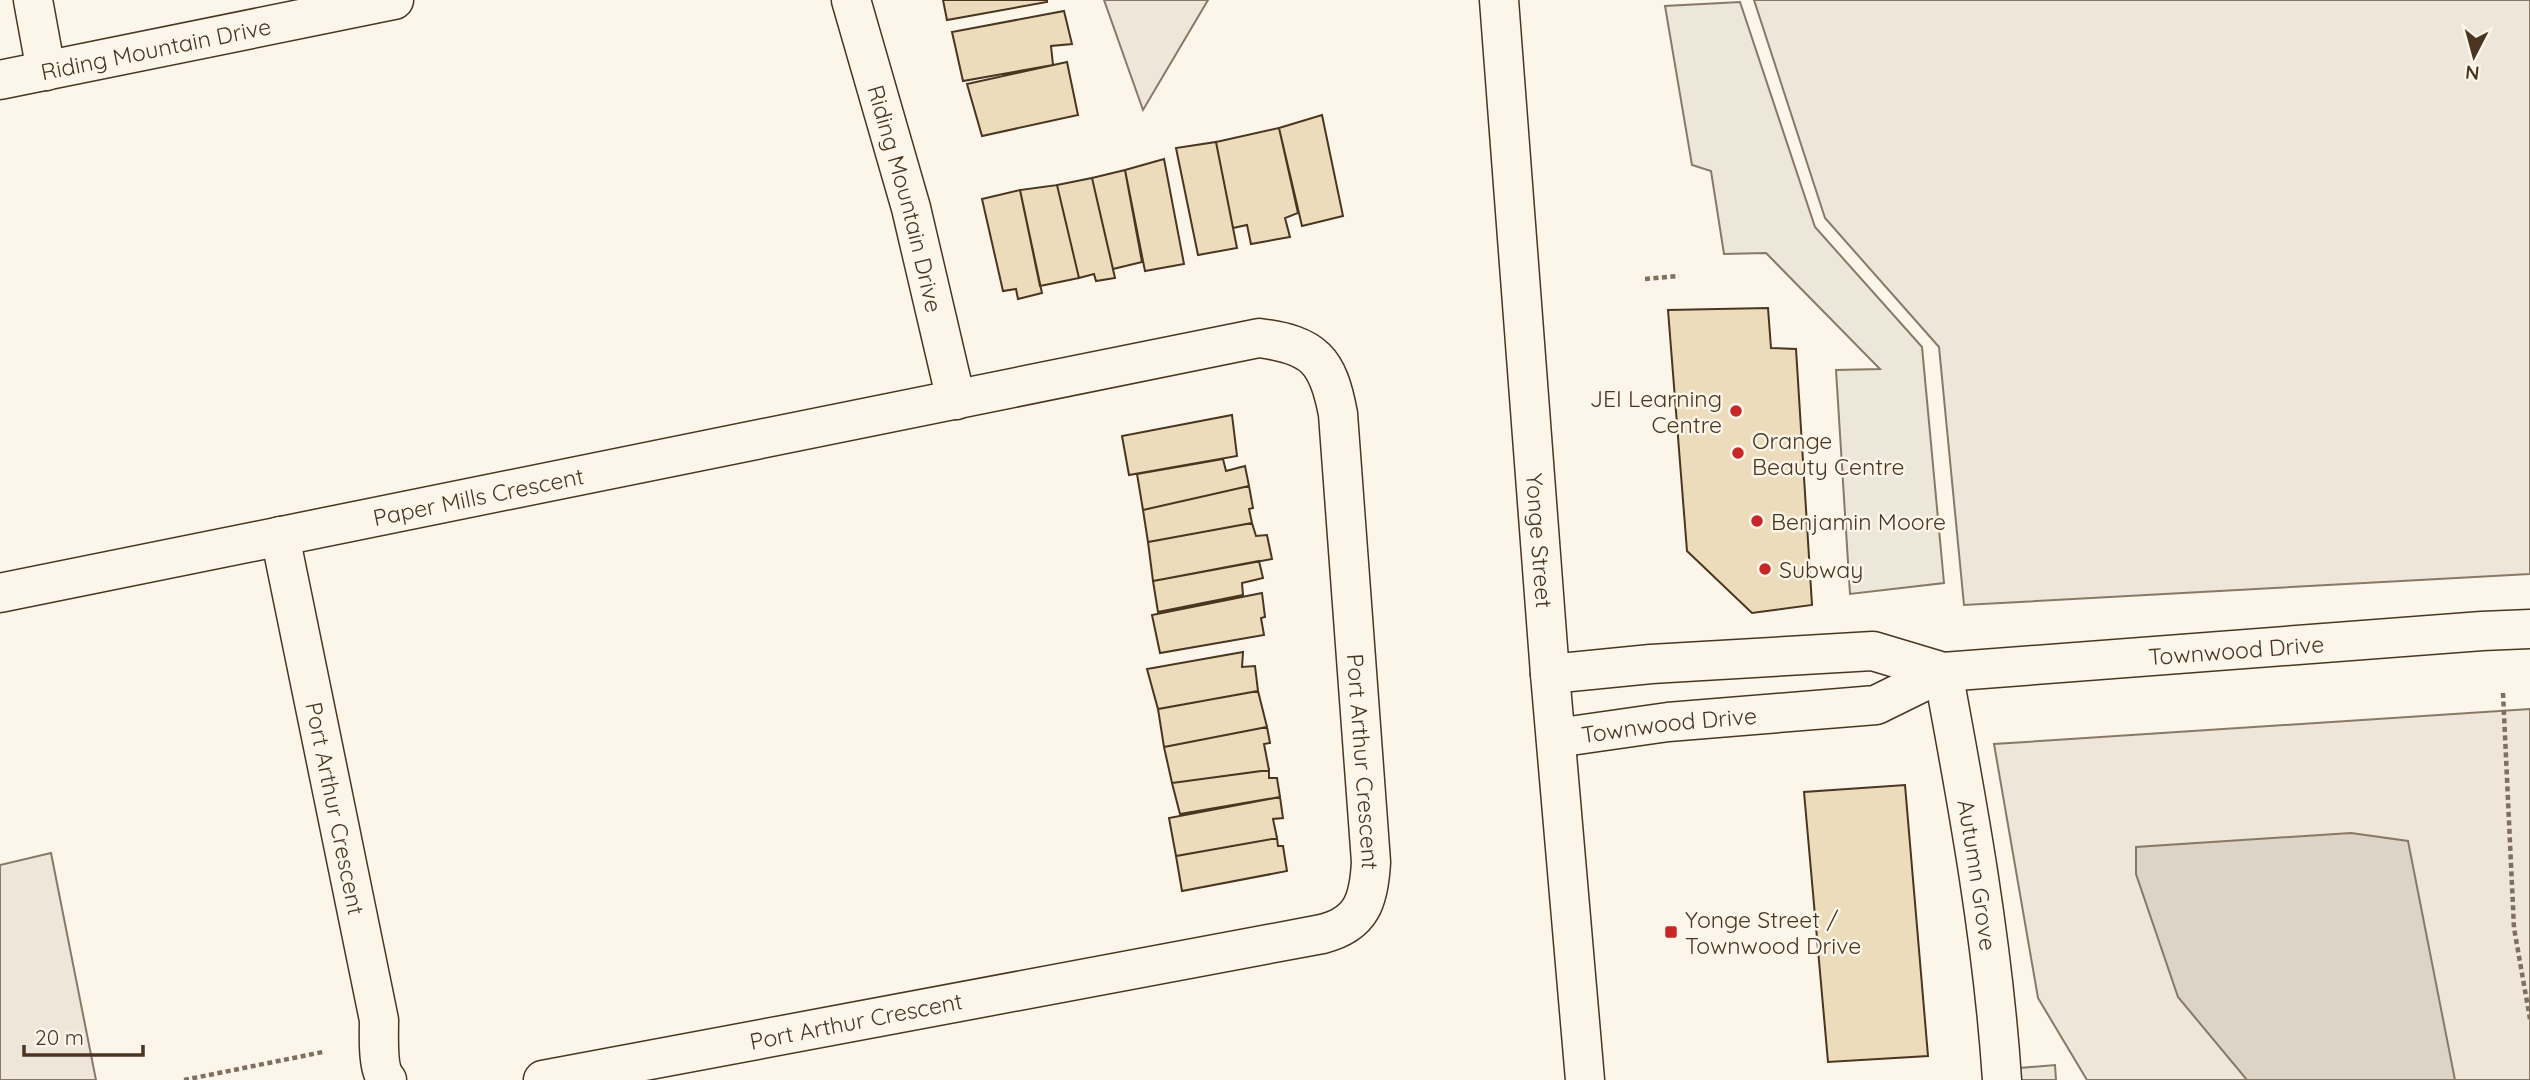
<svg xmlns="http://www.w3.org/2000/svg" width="2530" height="1080" viewBox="0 0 2530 1080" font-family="Quicksand,sans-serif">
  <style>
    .green { fill: #ede6d9; stroke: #887966; stroke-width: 2 }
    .parking { fill: #ede7d9; stroke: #887966; stroke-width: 2 }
    .water { fill: #dcd4c6; stroke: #887966; stroke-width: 2 }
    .building { fill: #ecdcbc; stroke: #4a3520; stroke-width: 2 }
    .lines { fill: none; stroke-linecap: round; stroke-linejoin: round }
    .minor-casing { stroke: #4a3520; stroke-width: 41 }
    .major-casing { stroke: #4a3520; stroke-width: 41 }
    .path { stroke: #7f6f5c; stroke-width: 4.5; stroke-dasharray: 5 3.5; stroke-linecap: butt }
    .minor { stroke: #fbf6e9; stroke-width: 38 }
    .major { stroke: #fbf6e9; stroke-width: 38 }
    .poi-dot { fill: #c62828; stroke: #fbf6e9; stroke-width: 2.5 }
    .labels { text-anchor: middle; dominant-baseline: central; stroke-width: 5; stroke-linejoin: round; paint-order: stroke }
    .street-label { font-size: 23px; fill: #4a3520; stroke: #fbf6e9 }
    .poi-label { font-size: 23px; fill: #4a3520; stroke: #fbf6e9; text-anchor: start }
  </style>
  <rect width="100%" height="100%" fill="#fbf6e9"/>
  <path class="green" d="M1104,0H1208L1143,110Z
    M1754,0H2530V574L1964,605L1939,347L1825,218Z
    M2530,709V1080H2087L2038,998L1994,744Z
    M51,853L96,1080H0V865Z"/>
  <path class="parking" d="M1740,2L1815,227L1922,347L1944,583L1850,594L1836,370L1880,369L1766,253L1724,254L1711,171L1692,165L1665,6Z
    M2055,1065L2056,1080H2020L2019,1068Z"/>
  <path class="water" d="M2351,833L2408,841L2455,1080H2247L2178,997L2136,874V847Z"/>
  <path class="building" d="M943,0H1047V2L947,20Z
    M1064,11L1072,44L1051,46L1053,65L963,81L952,32Z
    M1067,62L1078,115L982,136L967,84Z
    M1322,115L1343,216L1302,226L1279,128Z
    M1279,128L1298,213L1285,218L1290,237L1251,244L1247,225L1233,228L1216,142Z
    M1216,142L1237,248L1198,255L1176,148Z
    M1164,159L1184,264L1145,271L1125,170Z
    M1125,170L1142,262L1113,269L1092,178Z
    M1092,178L1115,278L1096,281L1094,274L1079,278L1057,185Z
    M1057,185L1079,278L1040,286L1020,190Z
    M1020,190L1042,293L1018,299L1016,289L1003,291L982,199Z
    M1768,308L1771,348L1796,349L1812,605L1752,613L1687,551L1668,310Z
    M1232,415L1237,456L1129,475L1122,436Z
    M1223,459L1226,471L1245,466L1249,486L1143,510L1137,474Z
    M1249,486L1253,508L1249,509L1252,523L1148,542L1143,510Z
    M1252,523L1256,536L1267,535L1272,559L1153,581L1148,542Z
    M1259,561L1263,578L1242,583L1243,595L1158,612L1153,581Z
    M1262,593L1265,617L1261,618L1264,635L1160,653L1152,615Z
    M1243,652L1242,667L1255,666L1258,691L1158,709L1147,669Z
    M1258,691L1267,727L1164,747L1158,709Z
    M1267,727L1270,743L1264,744L1269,770L1172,783L1164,747Z
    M1269,770V778H1277L1280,797L1180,814L1172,783Z
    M1905,785L1928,1056L1828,1062L1804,792Z
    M1280,797L1283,818L1273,819L1277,838L1176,856L1169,818Z
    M1277,838L1278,846H1283L1287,871L1182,891L1176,856Z"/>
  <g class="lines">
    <g class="minor-casing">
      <g id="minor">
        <path d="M33,0L46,71"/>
        <path id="s1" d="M851,0L911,208L956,400"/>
        <path id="s2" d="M0,80L394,0"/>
        <path id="s3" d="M280,536L379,1020C379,1035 377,1069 387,1080"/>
        <path id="s4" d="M0,593L1259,338C1314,345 1328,360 1338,414L1371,862C1369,900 1362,924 1322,934L543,1080"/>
        <path id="s5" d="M1943,672C1968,806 1993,943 2002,1080"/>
        <path id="s6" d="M1550,674L1651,664L1873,651L1943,672L2482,631L2530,629"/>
        <path id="s7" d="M1556,738L1668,722L1876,705L1943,672"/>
      </g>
    </g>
    <g class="major-casing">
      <g id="major">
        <path id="s8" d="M1499,0L1550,674L1585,1080"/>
      </g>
    </g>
    <path class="path" d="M1645,279L1679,276
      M2503,693L2514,928L2530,1019
      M184,1080L323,1052"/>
    <use href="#minor" class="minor"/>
    <use href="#major" class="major"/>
  </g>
  <g class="poi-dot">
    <circle cx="1736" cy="411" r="7"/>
    <circle cx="1738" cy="453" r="7"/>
    <circle cx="1757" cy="521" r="7"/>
    <circle cx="1765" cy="569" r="7"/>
    <rect x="1664" y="925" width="14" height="14" rx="3.5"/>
  </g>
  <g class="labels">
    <g class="street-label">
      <text stroke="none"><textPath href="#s2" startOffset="159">Riding Mountain Drive</textPath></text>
      <text stroke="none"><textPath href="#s1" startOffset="206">Riding Mountain Drive</textPath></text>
      <text stroke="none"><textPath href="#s4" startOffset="488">Paper Mills Crescent</textPath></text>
      <text stroke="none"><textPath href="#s8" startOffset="542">Yonge Street</textPath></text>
      <text stroke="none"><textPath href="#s6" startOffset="691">Townwood Drive</textPath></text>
      <text stroke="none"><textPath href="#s7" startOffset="114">Townwood Drive</textPath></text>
      <text stroke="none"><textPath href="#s4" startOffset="1755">Port Arthur Crescent</textPath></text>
      <text stroke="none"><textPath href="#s3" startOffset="278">Port Arthur Crescent</textPath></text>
      <text stroke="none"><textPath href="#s5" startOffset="206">Autumn Grove</textPath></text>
      <text transform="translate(856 1021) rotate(-11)">Port Arthur Crescent</text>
    </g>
    <g class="poi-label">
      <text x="1722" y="398" text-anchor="end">JEI Learning<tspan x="1722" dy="26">Centre</tspan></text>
      <text x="1752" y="440">Orange<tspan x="1752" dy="26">Beauty Centre</tspan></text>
      <text x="1771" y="521">Benjamin Moore</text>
      <text x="1779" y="569">Subway</text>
      <text x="1685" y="919">Yonge Street /<tspan x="1685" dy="26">Townwood Drive</tspan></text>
    </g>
  </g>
  <g transform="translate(2474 56) rotate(186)" stroke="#fbf6e9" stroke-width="5" paint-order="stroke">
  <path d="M0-5L12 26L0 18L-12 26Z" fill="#4a3520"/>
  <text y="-10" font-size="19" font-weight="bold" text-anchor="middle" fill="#4a3520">N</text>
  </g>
  <path d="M24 1045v10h119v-10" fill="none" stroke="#4a3520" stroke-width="3.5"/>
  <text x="35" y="1045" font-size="21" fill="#4a3520" stroke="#fbf6e9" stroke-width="5" paint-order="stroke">20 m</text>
</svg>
